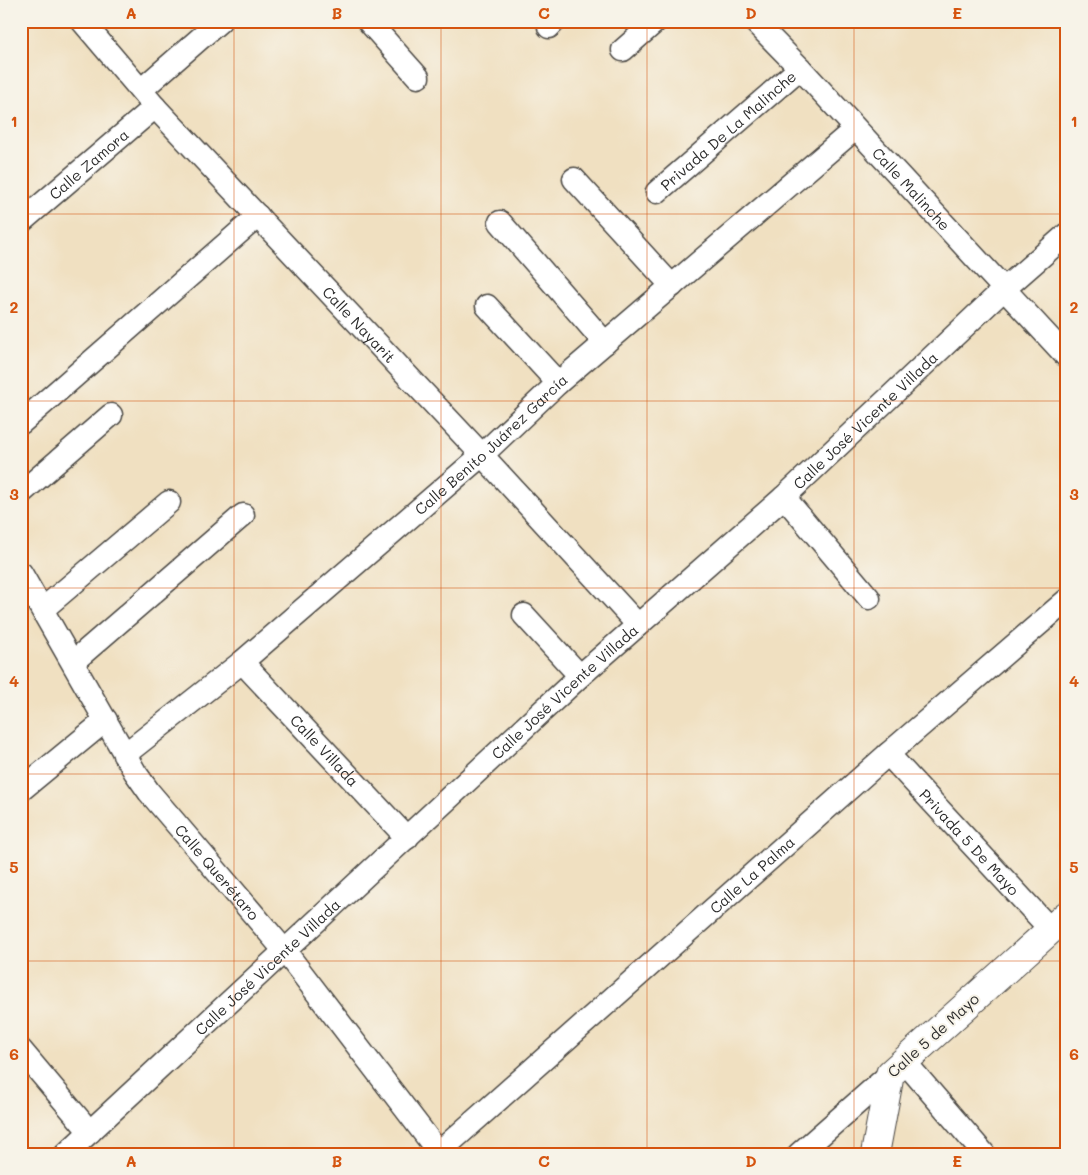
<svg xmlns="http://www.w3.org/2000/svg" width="1088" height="1175" viewBox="0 0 1088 1175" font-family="Mali,sans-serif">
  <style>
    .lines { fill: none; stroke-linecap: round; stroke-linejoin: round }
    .minor-casing { stroke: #494642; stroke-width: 25 }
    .secondary-casing { stroke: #494642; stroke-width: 30 }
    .minor { stroke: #fff; stroke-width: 22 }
    .secondary { stroke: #fff; stroke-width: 28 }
    .grid { fill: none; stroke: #d5540f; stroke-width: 1; stroke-opacity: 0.55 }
    .labels { text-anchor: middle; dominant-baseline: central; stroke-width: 4; stroke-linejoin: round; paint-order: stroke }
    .street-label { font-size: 15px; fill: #2b2b2b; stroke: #f7f3e8 }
    .neatline { fill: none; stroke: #d5540f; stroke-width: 2 }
    .grid-label { font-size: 16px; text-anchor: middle; font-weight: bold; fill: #d5540f }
  </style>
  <rect width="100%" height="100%" fill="#f7f3e8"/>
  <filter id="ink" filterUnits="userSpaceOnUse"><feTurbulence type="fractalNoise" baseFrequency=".02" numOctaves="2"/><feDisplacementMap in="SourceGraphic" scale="10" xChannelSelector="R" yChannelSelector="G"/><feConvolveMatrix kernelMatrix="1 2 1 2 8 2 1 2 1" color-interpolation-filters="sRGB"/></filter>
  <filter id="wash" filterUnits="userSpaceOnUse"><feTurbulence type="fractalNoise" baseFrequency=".0096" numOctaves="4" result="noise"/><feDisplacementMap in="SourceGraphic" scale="20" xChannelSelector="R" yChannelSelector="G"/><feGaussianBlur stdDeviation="1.12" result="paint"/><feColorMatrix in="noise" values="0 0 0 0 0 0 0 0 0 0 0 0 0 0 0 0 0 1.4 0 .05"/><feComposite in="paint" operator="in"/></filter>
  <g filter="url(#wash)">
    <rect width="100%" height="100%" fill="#f0e0c1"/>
  </g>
  <g filter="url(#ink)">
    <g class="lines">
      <g class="minor-casing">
        <g id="minor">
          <path id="s1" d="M82,21L155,107L482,455L638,625"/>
          <path d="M368,21L418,77"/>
          <path id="s2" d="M754,21L800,68L1067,357"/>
          <path d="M549,27L555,21"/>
          <path d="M623,50L656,21"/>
          <path d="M141,90L220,21"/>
          <path d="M574,179L672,286"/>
          <path id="s3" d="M657,192L800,68"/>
          <path id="s4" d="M21,222L155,107"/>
          <path d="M500,222L605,343"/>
          <path d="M487,306L558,383"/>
          <path d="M21,423L258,216"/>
          <path d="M21,493L111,415"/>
          <path d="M784,497L869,598"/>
          <path id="s5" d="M21,573L135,772L149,792L284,950L440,1154"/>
          <path d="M43,609L169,502"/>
          <path d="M524,615L580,676"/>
          <path d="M73,662L243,515"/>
          <path id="s6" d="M242,662L407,838"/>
          <path id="s7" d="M888,754L1051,930"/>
          <path id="s8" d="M124,755L242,662L482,455L558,383L855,129"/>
          <path d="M21,790L106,720"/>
          <path d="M21,1050L90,1132"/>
          <path d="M904,1061L984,1154"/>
          <path id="s9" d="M66,1154L580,676L784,497L1003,290L1067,234"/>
          <path id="s10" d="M437,1154L888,754L1067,600"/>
          <path d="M799,1154L890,1074"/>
        </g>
      </g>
      <g class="secondary-casing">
        <path id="secondary" d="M875,1154L890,1074L1067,915"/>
      </g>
      <use href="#minor" class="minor"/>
      <use href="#secondary" class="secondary"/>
    </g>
  </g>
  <path class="grid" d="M234,21V1154M441,21V1154M647,21V1154M854,21V1154M21,214H1067M21,401H1067M21,588H1067M21,774H1067M21,961H1067"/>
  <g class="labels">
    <g class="street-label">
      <text stroke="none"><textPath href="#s3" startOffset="94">Privada De La Malinche</textPath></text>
      <text stroke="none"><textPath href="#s4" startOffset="89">Calle Zamora</textPath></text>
      <text stroke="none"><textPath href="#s2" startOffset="230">Calle Malinche</textPath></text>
      <text stroke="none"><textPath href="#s1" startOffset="411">Calle Nayarit</textPath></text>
      <text stroke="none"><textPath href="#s9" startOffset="1085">Calle José Vicente Villada</textPath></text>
      <text stroke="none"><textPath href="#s8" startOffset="481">Calle Benito Juárez García</textPath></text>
      <text stroke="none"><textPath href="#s9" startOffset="680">Calle José Vicente Villada</textPath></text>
      <text stroke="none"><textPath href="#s6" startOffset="121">Calle Villada</textPath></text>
      <text stroke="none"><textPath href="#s7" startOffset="120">Privada 5 De Mayo</textPath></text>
      <text stroke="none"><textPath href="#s5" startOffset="359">Calle Querétaro</textPath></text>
      <text stroke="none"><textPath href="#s10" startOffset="421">Calle La Palma</textPath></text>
      <text stroke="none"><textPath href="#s9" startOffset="275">Calle José Vicente Villada</textPath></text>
      <text transform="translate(933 1035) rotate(-42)">Calle 5 de Mayo</text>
    </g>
  </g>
  <rect width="1088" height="1175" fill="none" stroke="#f7f3e8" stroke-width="55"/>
  <rect x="28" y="28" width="1032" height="1120" class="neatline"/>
  <g class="grid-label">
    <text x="131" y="19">A</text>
    <text x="337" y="19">B</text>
    <text x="544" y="19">C</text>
    <text x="751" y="19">D</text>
    <text x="957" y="19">E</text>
    <text x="14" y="127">1</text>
    <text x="1074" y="127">1</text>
    <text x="14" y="313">2</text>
    <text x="1074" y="313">2</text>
    <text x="14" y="500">3</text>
    <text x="1074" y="500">3</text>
    <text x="14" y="687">4</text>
    <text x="1074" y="687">4</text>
    <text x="14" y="873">5</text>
    <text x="1074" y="873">5</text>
    <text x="14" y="1060">6</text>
    <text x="1074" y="1060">6</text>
    <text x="131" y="1167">A</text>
    <text x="337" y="1167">B</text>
    <text x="544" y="1167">C</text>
    <text x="751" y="1167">D</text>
    <text x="957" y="1167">E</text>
  </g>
</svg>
